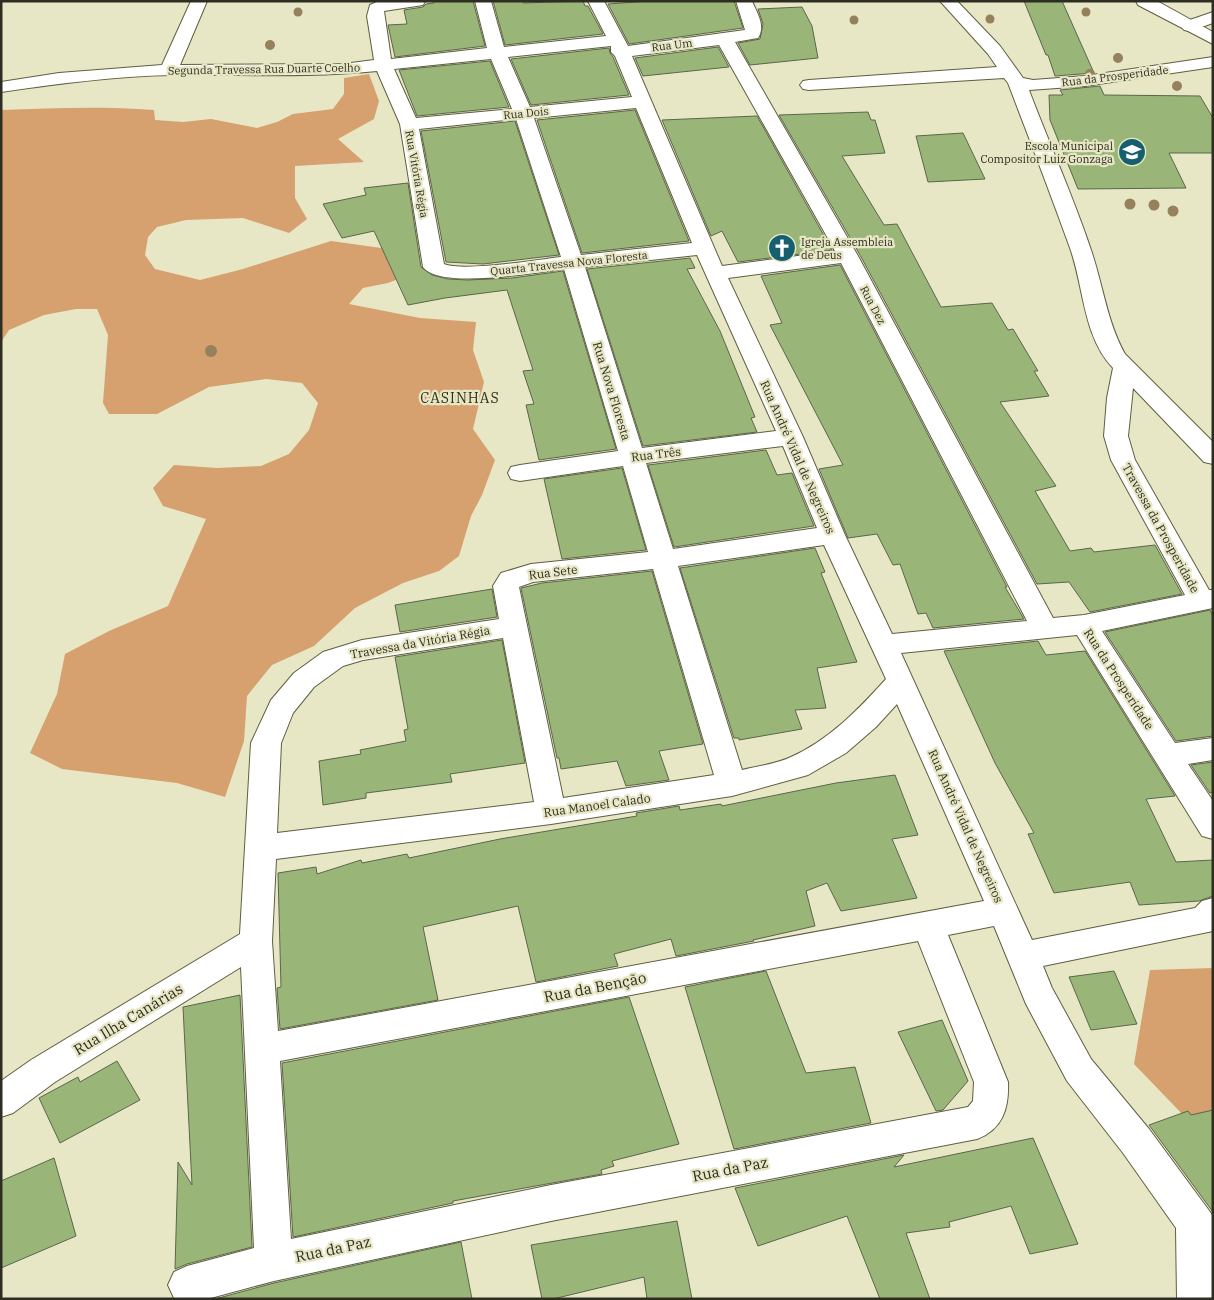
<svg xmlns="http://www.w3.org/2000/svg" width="1214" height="1300" viewBox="0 0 1214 1300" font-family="'IBM Plex Serif',serif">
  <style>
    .forest { fill: #d6a06f }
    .building { fill: #99b678; stroke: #5a664c }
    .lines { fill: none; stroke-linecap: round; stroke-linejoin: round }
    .minor-casing { stroke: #5f5e41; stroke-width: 2 }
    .secondary-casing { stroke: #5f5e41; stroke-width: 2 }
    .minor { fill: #fff; fill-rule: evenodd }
    .secondary { fill: #fff; fill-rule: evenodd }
    .tree { fill: #95815c }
    .labels { text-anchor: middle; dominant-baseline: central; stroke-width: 4.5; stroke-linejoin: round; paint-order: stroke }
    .far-street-label { font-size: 11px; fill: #2e2d21; stroke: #e7e7c6 }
    .far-poi-label { font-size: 11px; fill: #2e2d21; stroke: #e7e7c6; text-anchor: end }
    .street-label { font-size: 12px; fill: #2e2d21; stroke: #e7e7c6 }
    .neighbourhood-label { font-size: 14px; letter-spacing: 1px; fill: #323116; stroke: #e7e7c6 }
    .near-street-label { font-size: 15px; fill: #2e2d21; stroke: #e7e7c6 }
  </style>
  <rect width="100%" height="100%" fill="#e7e7c6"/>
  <path class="forest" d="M369,74L379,101L374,119L338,139L364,162L295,166V198L307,219L289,233L243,218L186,220L157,227L148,237L145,255L155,269L200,280L243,269L331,241L403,251L411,274L388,283L363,288L349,304L420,318L476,322L473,350L484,382L473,429L495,460L482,495L471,516L459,556L439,571L403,583L355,608L314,646L272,665L247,696L244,741L225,797L177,783L62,769L30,753L57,694L65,654L109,631L168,606L206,519L163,506L153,488L174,465L217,468L261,466L289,454L309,430L318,403L302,383L266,379L209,387L157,414H109L103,403L108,335L97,309H76L44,315L9,330L1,342V110C53,108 103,106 154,110L155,120L183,122L211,119L257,128L277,122L293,114L333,109L344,94V78Z
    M1213,968V1146L1134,1064L1150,970Z"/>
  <path class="building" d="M433,1H473L485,46L395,57L388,25L407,24L404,10L423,7L426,4L434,3Z
    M493,1H522L523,3L583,1L585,6H588L603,34L505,45Z
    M649,1H734L743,28L629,44L608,4Z
    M1024,1H1062L1094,73L1055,76L1048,55H1046Z
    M802,7L812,26L818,58L750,65L738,43L760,39L763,24L758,9Z
    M718,47L729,67L643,76L635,58Z
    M609,48L610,53L613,57L629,95L531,105L511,59Z
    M490,61L509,107L417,116L399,70Z
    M1100,86L1104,95L1200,96L1213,118V153H1169L1186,188L1078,189L1050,120L1049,95H1063L1060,90Z
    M635,110L689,241L582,253L537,120Z
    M868,112L871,120H875L885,153L842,156L884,225L897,224L941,307L992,303L1008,330L1013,329L1038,371H1034L1049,396L1000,402L1056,486L1035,491L1070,551L1091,548L1094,552L1155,545L1182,594L1090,612L1069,582L1037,584L860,255L779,115Z
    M757,116L832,250L738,262L722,231L711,236L662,120Z
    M515,121L559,255L483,264L446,262L421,131Z
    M963,133L985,179L928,182L916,136Z
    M408,183L421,267L432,275L448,279L468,280L512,278L563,271L616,449L539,460L526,405L534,404L523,371L533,370L507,290L445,298L408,305L374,231L342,238L323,204L366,195L364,188Z
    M690,258L695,268L687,269L720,331L755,417L751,418L757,432L643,446L587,269Z
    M840,265L1007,587H1005L1024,619L933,628L926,613L918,614L900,564L893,565L877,534L848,538L819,469L843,465L770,325L782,323L761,276Z
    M766,450L777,475L792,473L814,526L674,547L648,465Z
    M622,468L646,550L562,559L544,479Z
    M815,548L825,572L821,573L857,662L817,668L826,708L795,710L802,729L739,740V738H734L680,568Z
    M652,571L703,744L659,751L669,780L626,786L617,761L561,769L559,758H557L521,588L542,583Z
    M492,589L497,617L400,632L395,605Z
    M1210,610L1213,616V736L1176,741L1105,632Z
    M502,640L525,763L450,774L452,782L366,793V798L323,805L319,761L361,754L360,750L406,741L404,730L408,729L395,657Z
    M1038,641L1046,655L1085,651L1175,796L1146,799L1176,862L1213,860V896L1199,901L1139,905L1130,882L1054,893L1028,834L1034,833L995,763L944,651Z
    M1213,762V792L1210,793L1191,765Z
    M895,775L918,835L892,839L917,898L841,911L827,883L806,891L815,926L753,940L754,941L676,956L671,939L614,954L618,966L536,982L518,906L423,927L438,1000L280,1029L277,988L281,987L278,873L316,867L317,874L361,860L362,863L407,854L409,858L500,839L637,816L636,813L679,806L680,810L721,804L722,806L836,783Z
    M766,971L806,1073L855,1067L871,1123L734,1149L685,987Z
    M1114,971L1137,1024L1091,1030L1069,977Z
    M240,995L252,1247L187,1264L175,1269L178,1162L192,1185L183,1007Z
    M629,997L679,1144L612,1161L614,1166L601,1170L602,1174L453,1201V1203L293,1237L282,1063Z
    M942,1020L968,1081L943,1110L936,1111L898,1032Z
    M117,1061L140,1100L60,1143L39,1098L78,1077L80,1082Z
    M1213,1110V1212L1149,1125L1188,1111L1191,1115Z
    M1033,1138L1078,1244L1030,1254L1011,1206L949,1222L950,1227L906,1233L930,1299H880L847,1216L758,1246L735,1188L904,1155L894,1167Z
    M54,1158L76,1236L1,1268V1181Z
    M677,1221L692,1299H647L644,1277L553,1299H542L531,1245Z
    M461,1242L472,1299H215L274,1283Z"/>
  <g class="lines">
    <g class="minor-casing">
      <path id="minor" d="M191,1H207L180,65L343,64L374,60L367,16L370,5L379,1H425L423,5L384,11L391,59L487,48L475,1H491L504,47L606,36L588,1H604L628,46L745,30L736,1H752C757,13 766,26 758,38L735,42L858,256L1053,618L1084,615L1185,595L1111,460L1104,436L1107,398L1113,368C1083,337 1084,287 1070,248C1050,192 1029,138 1008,83L1004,78L809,90L803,89L800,85L803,81L809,80L997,67L988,54L940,1H957L1000,46L1023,78L1033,80L1085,76L1213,57V67L1085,86L1029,90C1049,143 1073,196 1091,250C1103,285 1107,322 1125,354L1213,442V464L1204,462L1133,388L1128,436L1135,460L1209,590H1213V608L1102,631L1175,743L1213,738V760L1188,764L1213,801V839L1202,836L1077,635L901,653L1032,940L1195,908L1202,901L1213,898V931L1043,966L1052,988L1091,1059L1149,1129L1213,1216V1299H1177L1176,1228L1123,1153L1067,1081L1026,1004L994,926L948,935L1008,1082C1009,1108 1003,1129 977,1139L551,1221L274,1281L207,1299L174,1298L168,1285L174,1272L187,1266L254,1248L241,967L55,1082L13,1113L1,1117V1081L31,1060L240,934L251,743L271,700L294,673L323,652L362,640L499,619L493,586L501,573L531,564L648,552L623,466L520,481L511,479L508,473L511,467L520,465L618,451L564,269C537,272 440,290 423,267L400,124L377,71C309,78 240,74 172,75C115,76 57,84 1,92V82L59,73L162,65ZM719,45L835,251L722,266L632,56ZM611,46V52L615,56L632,97L530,107L508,57ZM491,59L512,109L416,118L394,69ZM636,108L692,243L581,255L534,118ZM516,119L561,257C535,260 465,272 444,264L419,129ZM697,255L776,431L642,448L585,267ZM841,263L1027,621L892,634L845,535L803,437L728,278ZM783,446L817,528L673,549L646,463ZM824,545L886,679C858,710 829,740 791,757C776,764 758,766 742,770L678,566ZM653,569L714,775L563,798L519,587L533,582ZM503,638L534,802L277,833L281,743L293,713L314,687L343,666L363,660ZM897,704L984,901L278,1031L272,941L276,859L551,824L732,796L808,775L846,753L876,727ZM918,941L974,1082L973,1101L968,1107L551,1185L291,1239L280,1061Z
        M1213,12V23L1190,31L1184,30L1181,26L1184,22Z"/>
    </g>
    <g class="secondary-casing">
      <path id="secondary" d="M1136,1H1157L1213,32V44L1138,5Z"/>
    </g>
    <use href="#minor" class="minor"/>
    <use href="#secondary" class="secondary"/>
  </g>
  <g class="tree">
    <circle cx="298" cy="12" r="4.5"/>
    <circle cx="1086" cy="12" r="4.5"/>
    <circle cx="990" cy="19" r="4.5"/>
    <circle cx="854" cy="20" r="4.5"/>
    <circle cx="270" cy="45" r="5"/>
    <circle cx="1118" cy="58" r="5"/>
    <circle cx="1090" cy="74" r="5"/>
    <circle cx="1177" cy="86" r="5"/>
    <circle cx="1130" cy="204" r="5.5"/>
    <circle cx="1154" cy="205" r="5.5"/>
    <circle cx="1173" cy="211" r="5.5"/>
    <circle cx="211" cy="351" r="6"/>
  </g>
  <defs>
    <g id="school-disc" transform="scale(1.4375)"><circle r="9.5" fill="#165f6f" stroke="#e7e7c6"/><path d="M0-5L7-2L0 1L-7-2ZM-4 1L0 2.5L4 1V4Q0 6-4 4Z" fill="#fff"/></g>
    <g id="church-disc" transform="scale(1.4375)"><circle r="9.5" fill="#165f6f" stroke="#e7e7c6"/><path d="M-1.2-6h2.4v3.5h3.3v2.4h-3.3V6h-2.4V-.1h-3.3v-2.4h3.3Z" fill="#fff"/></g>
  </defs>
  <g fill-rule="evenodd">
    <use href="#school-disc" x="1132" y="152"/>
    <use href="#church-disc" x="782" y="248"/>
  </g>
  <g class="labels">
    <g class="far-street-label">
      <text transform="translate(672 45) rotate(-7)">Rua Um</text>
      <text transform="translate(264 69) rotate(-1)">Segunda Travessa Rua Duarte Coelho</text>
      <text transform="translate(1115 76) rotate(-7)">Rua da Prosperidade</text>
      <text transform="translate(526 113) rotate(-6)">Rua Dois</text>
      <text transform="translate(417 174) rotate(80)">Rua Vitória Régia</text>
      <text transform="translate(569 263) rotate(-6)">Quarta Travessa Nova Floresta</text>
      <text transform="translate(873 305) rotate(62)">Rua Dez</text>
    </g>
    <g class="far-poi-label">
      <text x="1113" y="146">Escola Municipal<tspan x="1113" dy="13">Compositor Luiz Gonzaga</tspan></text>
      <text x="801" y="242" text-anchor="start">Igreja Assembleia<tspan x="801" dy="13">de Deus</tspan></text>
    </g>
    <g class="street-label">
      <text transform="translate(612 391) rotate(73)">Rua Nova Floresta</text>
      <text transform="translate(656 454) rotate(-7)">Rua Três</text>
      <text transform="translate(798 457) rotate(66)">Rua André Vidal de Negreiros</text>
      <text transform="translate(1161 528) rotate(61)">Travessa da Prosperidade</text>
      <text transform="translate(553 572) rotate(-7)">Rua Sete</text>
      <text transform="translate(420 642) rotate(-10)">Travessa da Vitória Régia</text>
      <text transform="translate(1119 679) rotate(57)">Rua da Prosperidade</text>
      <text transform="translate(597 805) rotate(-8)">Rua Manoel Calado</text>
      <text transform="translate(966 826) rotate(66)">Rua André Vidal de Negreiros</text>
    </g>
    <g class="neighbourhood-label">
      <text x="460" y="398">CASINHAS</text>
    </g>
    <g class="near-street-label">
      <text transform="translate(595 987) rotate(-11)">Rua da Benção</text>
      <text transform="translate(128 1019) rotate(-31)">Rua Ilha Canárias</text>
      <text transform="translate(730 1169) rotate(-11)">Rua da Paz</text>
      <text transform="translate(333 1249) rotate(-12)">Rua da Paz</text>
    </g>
  </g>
  <rect width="1214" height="1300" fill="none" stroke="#2e2d21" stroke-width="5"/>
</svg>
